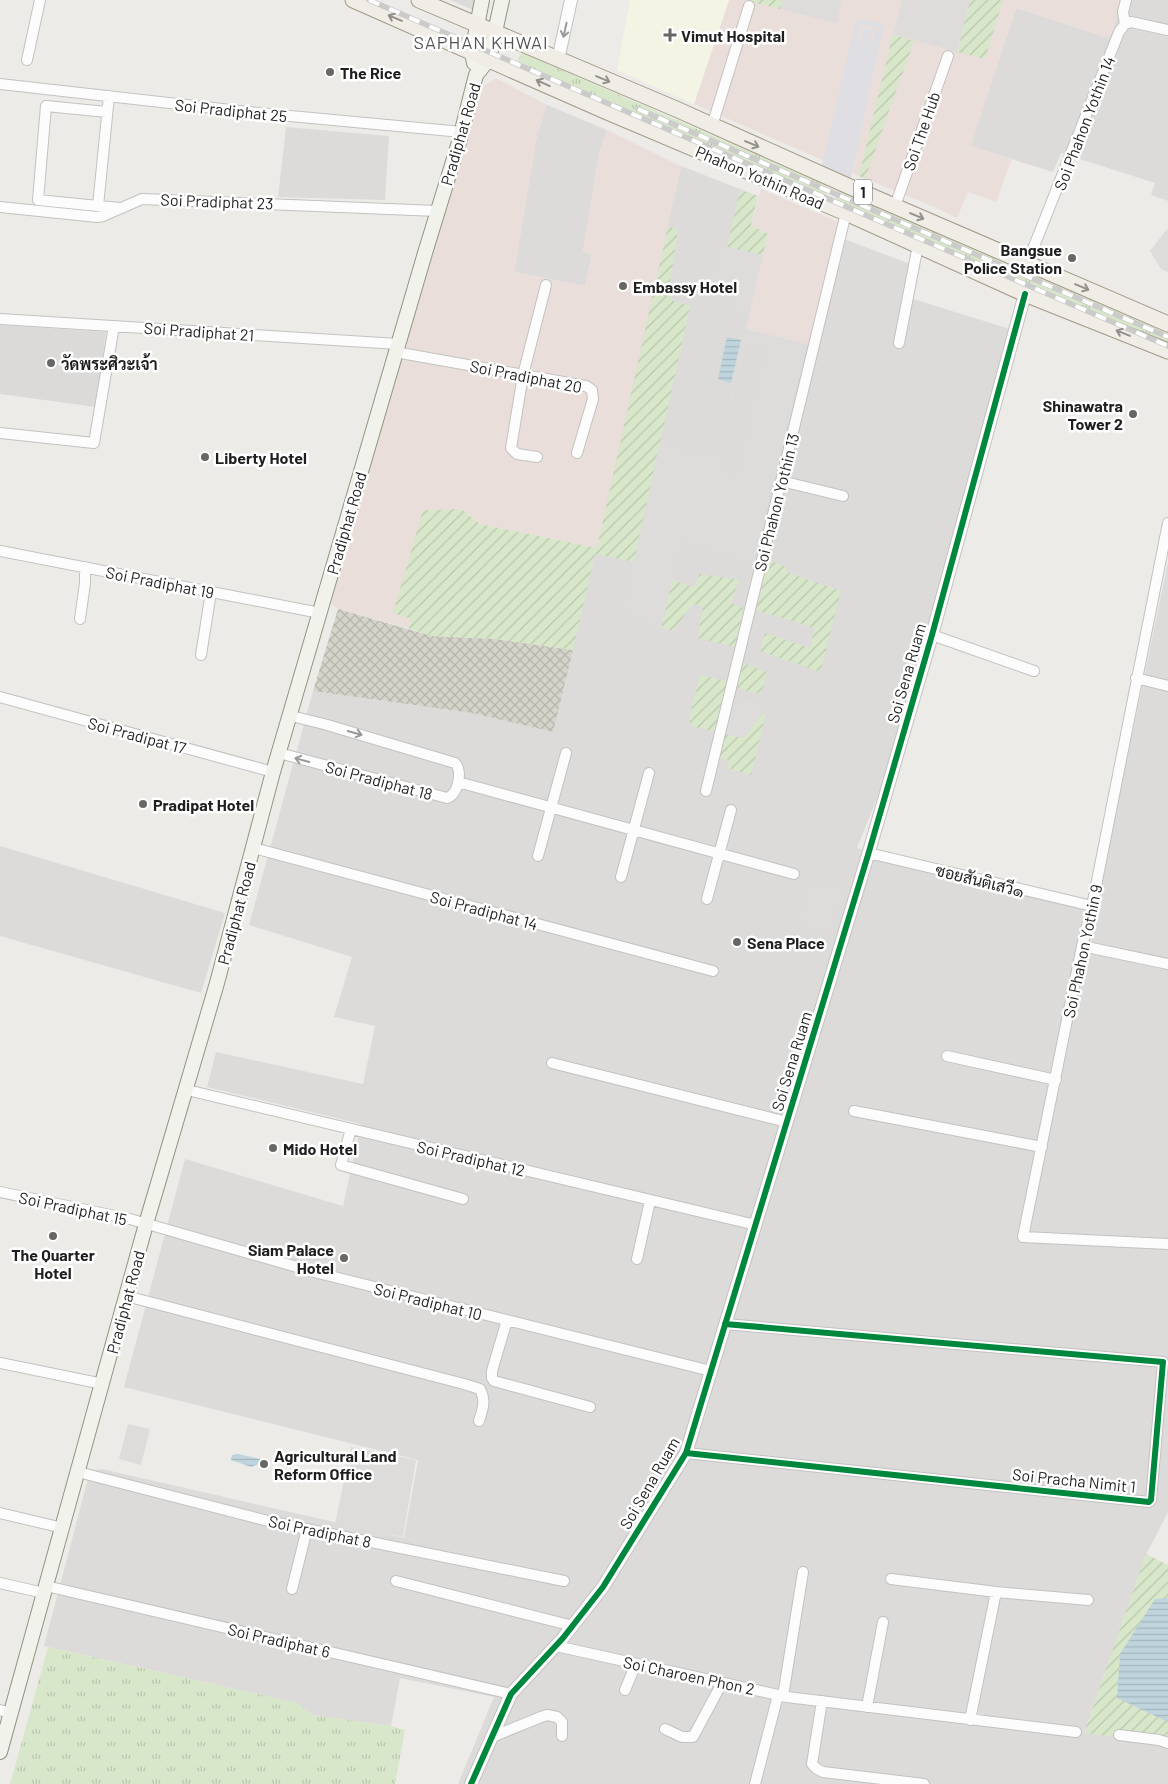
<svg xmlns="http://www.w3.org/2000/svg" width="1168" height="1784" viewBox="0 0 1168 1784" font-family="Barlow,Sarabun,sans-serif">
  <style>
    .residential { fill: #dcdbd9 }
    .commercial { fill: #eadedb }
    .education { fill: #f4f4e5 }
    .religious { fill: #dbdad9 }
    .construction { fill: url(#construction-cross-hatch) }
    .grass { fill: url(#grass-tufts) }
    .garden { fill: url(#garden-furrows) }
    .parking { fill: #dddcdb; fill-rule: evenodd }
    .plaza { fill: #dfdee2; fill-rule: evenodd }
    .water { fill: url(#water-rules) }
    .lines { fill: none; stroke-linecap: round; stroke-linejoin: round }
    .minor-casing { stroke: #c3c2c0; stroke-width: 12 }
    .tertiary-casing { stroke: #c3c2c0; stroke-width: 14 }
    .secondary-casing { stroke: #929582; stroke-width: 16 }
    .primary-casing { stroke: #a19a87; stroke-width: 17 }
    .minor { stroke: #fcfcfc; stroke-width: 10 }
    .tertiary { stroke: #fcfcfc; stroke-width: 12 }
    .secondary { stroke: #f1f2eb; stroke-width: 14 }
    .primary { stroke: #f0ece6; stroke-width: 15 }
    .rail-casing { stroke: #cbcbca; stroke-width: 5.5 }
    .rail { stroke: #fff; stroke-width: 4; stroke-dasharray: 11; stroke-linecap: butt }
    .cycleway-casing { stroke: #fff; stroke-width: 9 }
    .cycleway { stroke: #00873e; stroke-width: 6 }
    .oneway { stroke: #92908c }
    .oneway2 { stroke: #999 }
    .poi-dot { fill: #676665; stroke: #fff; stroke-width: 2 }
    .labels { text-anchor: middle; dominant-baseline: central; stroke-width: 5; stroke-linejoin: round; paint-order: stroke }
    .shield { fill: #fff; stroke: #626262; stroke-width: 1 }
    .shield-label { font-size: 15px; font-weight: bold; fill: #1f1f1f }
    .poi-label { font-size: 16px; font-weight: bold; fill: #1f1f1f; stroke: #fff; text-anchor: start }
    .street-label { font-size: 16px; fill: #1f1f1f; stroke: #fff }
    .neighbourhood-label { font-size: 18px; letter-spacing: 1px; fill: #525252; stroke: #fff }
  </style>
  <defs>
    <pattern id="construction-cross-hatch" width="8" height="8" patternUnits="userSpaceOnUse" patternTransform="scale(1.25)"><rect width="8" height="8" fill="#d5d4ca"/><path d="M0 0l8 8M0 8l8-8" fill="none" stroke="#b6b6ad"/></pattern>
    <pattern id="grass-tufts" width="24" height="20" patternUnits="userSpaceOnUse" patternTransform="scale(1.25)"><rect width="24" height="20" fill="#d8e7ca"/><path d="M3 7l-1-3M5 7V3M7 7l1-3M15 17l-1-3M17 17v-4M19 17l1-3" fill="none" stroke="#b9c6ad"/></pattern>
    <pattern id="garden-furrows" width="10" height="10" patternUnits="userSpaceOnUse" patternTransform="scale(1.25)"><rect width="10" height="10" fill="#d8e7ca"/><path d="M-1 1l2-2M0 10L10 0M9 11l2-2" fill="none" stroke="#b9c6ad"/></pattern>
    <pattern id="water-rules" width="6" height="5" patternUnits="userSpaceOnUse" patternTransform="scale(1.25)"><rect width="6" height="5" fill="#bfd4dd"/><path d="M0 2.5h6" fill="none" stroke="#a4b6bd"/></pattern>
  </defs>
  <rect width="100%" height="100%" fill="#edebe8"/>
  <path class="residential" d="M450,0H474L473,10Z
    M1121,0H1168V201L1151,195L1155,183L1061,153L1053,172L970,146L1016,8L1110,38Z
    M547,105L607,130L599,154L583,252L592,254L585,286L514,272L537,135Z
    M286,127L389,136L385,200L278,197Z
    M681,166L758,196L751,225L768,234L746,329L819,347L844,239L918,267L910,298L1013,330L889,768L857,848L1076,906L1096,908L1168,562V1512L1146,1555L1084,1733L1168,1742V1784H458L494,1697L400,1678L391,1726L312,1715L297,1703L44,1646L90,1471L102,1469L404,1538L418,1460L124,1387L185,1159L343,1206L361,1124L207,1087L216,1052L363,1084L375,1026L334,1017L352,957L249,925L313,691L472,713L553,732Z
    M0,846L225,913L201,993L0,936Z"/>
  <path class="commercial" d="M729,0H1121L1111,39L1016,8L971,146L1012,159L996,202L968,192L957,218L934,207L859,176L694,104Z
    M496,78L547,105L537,135L514,272L585,286L592,254L583,252L599,154L607,130L681,166L597,548L480,524L461,509L393,612L411,619L408,628L338,609L331,604L359,499L482,87Z
    M761,189L848,226L819,347L746,329L768,234L751,225Z"/>
  <path class="education" d="M630,0H729L694,104L617,70Z"/>
  <path class="religious" d="M0,325L106,332L96,407L0,394Z"/>
  <path class="construction" d="M338,609L432,636L496,639L573,650L553,732L472,713L313,691Z"/>
  <path class="grass" d="M521,54H525L824,184L828,187L823,201L517,68L518,61Z
    M840,190L1168,332V346L834,204L837,191Z
    M48,1647L297,1703L312,1715L391,1726L405,1730L395,1784H10Z"/>
  <path class="garden" d="M744,0H782L780,9Z
    M970,0H1003L985,59L957,52Z
    M893,34L914,41L865,179L859,176Z
    M740,190L758,196L751,225L768,234L763,255L727,247Z
    M668,227L678,229L668,296L673,301L690,306L634,562L595,554L573,650L496,639L432,636L408,628L411,619L393,613L423,510L461,509L480,524L597,548Z
    M766,559L787,567L786,572L841,591L820,672L760,651L765,633L810,648L815,628L756,610L762,589Z
    M700,574L739,580L731,603L744,608L735,647L698,638L703,606L692,604L674,631L661,628L672,579L694,588Z
    M743,663L767,672L761,694L736,688Z
    M700,675L727,681L716,732L694,727L690,722L691,711Z
    M763,712L765,717L751,775L727,768L729,760L719,758L724,734L744,738Z
    M1146,1554L1168,1565V1742L1084,1733Z"/>
  <path class="parking" d="M782,0H842L837,23L780,9Z
    M902,0H970L957,52L893,34Z
    M1167,229L1168,230V272L1161,269L1150,251Z
    M718,245L763,255L749,315L730,310L733,285L712,279Z
    M746,329L806,344L753,565L682,539L661,630L624,608L659,446L716,457ZM745,344L765,349L739,475L719,471Z
    M732,696L765,703L763,712L744,738L724,734Z
    M811,880L843,890L829,934L797,924Z
    M128,1424L150,1429L141,1465L119,1459Z
    M351,1447L416,1460L403,1537L335,1524Z"/>
  <path class="plaza" d="M856,18L884,24L850,182L821,170ZM861,24L876,28L872,45L870,44L873,30L863,27L860,40H857Z"/>
  <path class="water" d="M727,337L741,340L731,383L718,379Z
    M238,1454L260,1459L261,1463L251,1467L231,1460L232,1455Z
    M1168,1598V1722L1117,1698L1120,1654L1155,1599Z"/>
  <g class="lines">
    <g class="minor-casing">
      <path id="minor" d="M1125,24L1123,12L1126,0
        M27,60L40,0
        M0,84L258,113L462,132
        M109,96L98,206L120,208
        M712,126L749,6
        M98,206L38,200L46,106L107,112
        M895,206L948,56
        M0,207L97,217L103,216L142,199L437,211
        M1027,264L1119,32L1125,24L1131,22L1168,30
        M0,319L398,344
        M899,343L918,245
        M395,352L586,386L592,390L593,399L577,453
        M0,433L94,443L114,326
        M537,457L517,454L511,448L523,375L546,285
        M781,481L843,496
        M1168,523L1092,906L1082,946L1023,1237L1168,1244
        M0,551L320,613
        M80,619L85,583V567
        M932,635L1034,671
        M201,655L211,592
        M1136,678L1168,686
        M0,697L273,772
        M279,753L447,798C458,795 463,771 455,763L324,724L291,716
        M458,782L794,874
        M706,791L846,213
        M254,848L713,971
        M868,855H877L1092,906
        M538,856L566,753
        M621,877L649,773
        M707,899L731,810
        M1082,946L1168,964
        M947,1056L1056,1080
        M552,1063L787,1122
        M187,1090L756,1225
        M854,1111L1042,1147
        M351,1129L341,1165L463,1199
        M0,1192L130,1219L318,1273L711,1371
        M637,1259L650,1201
        M126,1296L464,1384L480,1389C486,1401 483,1408 479,1421
        M507,1320L492,1371V1378L494,1381L590,1407
        M0,1363L103,1384
        M686,1453L1149,1502L1151,1500L1163,1362L725,1324
        M78,1472L272,1522L564,1581
        M0,1513L63,1528
        M891,1579L996,1592L1088,1600
        M396,1581L573,1626
        M0,1583L44,1593
        M46,1586L511,1694
        M292,1589L307,1529
        M556,1646L787,1697L1076,1732
        M625,1690L636,1664
        M783,1696L803,1572
        M822,1701L812,1764L817,1769L823,1772L924,1784
        M867,1707L883,1622
        M0,1710L10,1713
        M970,1720L996,1592
        M665,1729L682,1737H693L722,1683
        M1119,1735L1159,1740L1168,1743
        M492,1737L541,1717L547,1715L557,1717L562,1722V1736
        M755,1784L778,1695"/>
    </g>
    <g class="tertiary-casing">
      <path id="tertiary" d="M558,60L571,0
        M471,1784L511,1694L563,1638L603,1587L686,1453L868,855L932,635L1025,294"/>
    </g>
    <g class="secondary-casing">
      <path id="secondary" d="M474,63L472,52L482,0
        M0,1752L146,1224L217,983L273,772L425,253L459,142L476,75L489,59L502,0"/>
    </g>
    <g class="primary-casing">
      <path id="primary" d="M353,0L607,112L846,213L1025,294L1168,351
        M419,0L676,109L848,186L1168,324"/>
    </g>
    <use href="#minor" class="minor"/>
    <use href="#tertiary" class="tertiary"/>
    <use href="#secondary" class="secondary"/>
    <use href="#primary" class="primary"/>
    <g class="rail-casing">
      <path id="rail" d="M369,0L1168,346
        M638,109L1168,337"/>
    </g>
    <use href="#rail" class="rail"/>
    <g class="cycleway-casing">
      <path id="cycleway" d="M686,1453L1149,1502L1151,1500L1163,1362L725,1324
        M471,1784L511,1694L563,1638L603,1587L686,1453L868,855L932,635L1025,294"/>
    </g>
    <use href="#cycleway" class="cycleway"/>
  </g>
  <defs><path id="oneway-shaft" d="M-6 0H5M1.5-3L5.5 0L1.5 3" fill="none" stroke-width="1.6" stroke-linecap="round" stroke-linejoin="round" transform="scale(1.25)"/></defs>
  <g class="oneway">
    <use href="#oneway-shaft" transform="translate(395 18) rotate(-157)"/>
    <use href="#oneway-shaft" transform="translate(603 79) rotate(23)"/>
    <use href="#oneway-shaft" transform="translate(543 83) rotate(-156)"/>
    <use href="#oneway-shaft" transform="translate(752 144) rotate(23)"/>
    <use href="#oneway-shaft" transform="translate(917 216) rotate(23)"/>
    <use href="#oneway-shaft" transform="translate(1082 287) rotate(23)"/>
    <use href="#oneway-shaft" transform="translate(1123 333) rotate(-158)"/>
  </g>
  <g class="oneway2">
    <use href="#oneway-shaft" transform="translate(565 30) rotate(102)"/>
    <use href="#oneway-shaft" transform="translate(355 733) rotate(16)"/>
    <use href="#oneway-shaft" transform="translate(302 760) rotate(-165)"/>
  </g>
  <g class="poi-dot">
    <path d="M667.5 27.5h5v5h5v5h-5v5h-5v-5h-5v-5h5z"/>
    <circle cx="330" cy="72" r="5"/>
    <circle cx="1072" cy="258" r="5"/>
    <circle cx="623" cy="286" r="5"/>
    <circle cx="51" cy="363" r="5"/>
    <circle cx="1133" cy="414" r="5"/>
    <circle cx="205" cy="457" r="5"/>
    <circle cx="143" cy="804" r="5"/>
    <circle cx="737" cy="942" r="5"/>
    <circle cx="273" cy="1148" r="5"/>
    <circle cx="53" cy="1236" r="5"/>
    <circle cx="344" cy="1258" r="5"/>
    <circle cx="264" cy="1464" r="5"/>
  </g>
  <g class="labels">
    <rect class="shield" x="854" y="179.5" width="18" height="25" rx="4"/>
    <g class="shield-label">
      <text x="863" y="192">1</text>
    </g>
    <g class="poi-label">
      <text x="681" y="35">Vimut Hospital</text>
      <text x="340" y="72">The Rice</text>
      <text x="1062" y="249" text-anchor="end">Bangsue<tspan x="1062" dy="18">Police Station</tspan></text>
      <text x="633" y="286">Embassy Hotel</text>
      <text x="61" y="363">วัดพระศิวะเจ้า</text>
      <text x="1123" y="405" text-anchor="end">Shinawatra<tspan x="1123" dy="18">Tower 2</tspan></text>
      <text x="215" y="457">Liberty Hotel</text>
      <text x="153" y="804">Pradipat Hotel</text>
      <text x="747" y="942">Sena Place</text>
      <text x="283" y="1148">Mido Hotel</text>
      <text x="334" y="1249" text-anchor="end">Siam Palace<tspan x="334" dy="18">Hotel</tspan></text>
      <text x="53" y="1254" text-anchor="middle">The Quarter<tspan x="53" dy="18">Hotel</tspan></text>
      <text x="274" y="1455">Agricultural Land<tspan x="274" dy="18">Reform Office</tspan></text>
    </g>
    <g class="street-label">
      <text transform="translate(231 110) rotate(6)">Soi Pradiphat 25</text>
      <text transform="translate(1084 123) rotate(-69)">Soi Phahon Yothin 14</text>
      <text transform="translate(921 131) rotate(-71)">Soi The Hub</text>
      <text transform="translate(460 134) rotate(-74)">Pradiphat Road</text>
      <text transform="translate(760 177) rotate(23)">Phahon Yothin Road</text>
      <text transform="translate(217 201) rotate(2)">Soi Pradiphat 23</text>
      <text transform="translate(199 331) rotate(4)">Soi Pradiphat 21</text>
      <text transform="translate(526 376) rotate(11)">Soi Pradiphat 20</text>
      <text transform="translate(776 502) rotate(-76)">Soi Phahon Yothin 13</text>
      <text transform="translate(346 523) rotate(-74)">Pradiphat Road</text>
      <text transform="translate(160 582) rotate(11)">Soi Pradiphat 19</text>
      <text transform="translate(906 673) rotate(-74)">Soi Sena Ruam</text>
      <text transform="translate(137 735) rotate(15)">Soi Pradipat 17</text>
      <text transform="translate(379 780) rotate(15)">Soi Pradiphat 18</text>
      <text transform="translate(980 880) rotate(14)">ซอยสันติเสวี๑</text>
      <text transform="translate(484 910) rotate(15)">Soi Pradiphat 14</text>
      <text transform="translate(236 913) rotate(-75)">Pradiphat Road</text>
      <text transform="translate(1082 951) rotate(-78)">Soi Phahon Yothin 9</text>
      <text transform="translate(791 1061) rotate(-73)">Soi Sena Ruam</text>
      <text transform="translate(471 1158) rotate(13)">Soi Pradiphat 12</text>
      <text transform="translate(73 1208) rotate(12)">Soi Pradiphat 15</text>
      <text transform="translate(428 1301) rotate(14)">Soi Pradiphat 10</text>
      <text transform="translate(125 1302) rotate(-75)">Pradiphat Road</text>
      <text transform="translate(1074 1480) rotate(6)">Soi Pracha Nimit 1</text>
      <text transform="translate(649 1483) rotate(-60)">Soi Sena Ruam</text>
      <text transform="translate(320 1531) rotate(12)">Soi Pradiphat 8</text>
      <text transform="translate(279 1640) rotate(13)">Soi Pradiphat 6</text>
      <text transform="translate(689 1675) rotate(12)">Soi Charoen Phon 2</text>
    </g>
    <g class="neighbourhood-label">
      <text x="481" y="42">SAPHAN KHWAI</text>
    </g>
  </g>
</svg>
